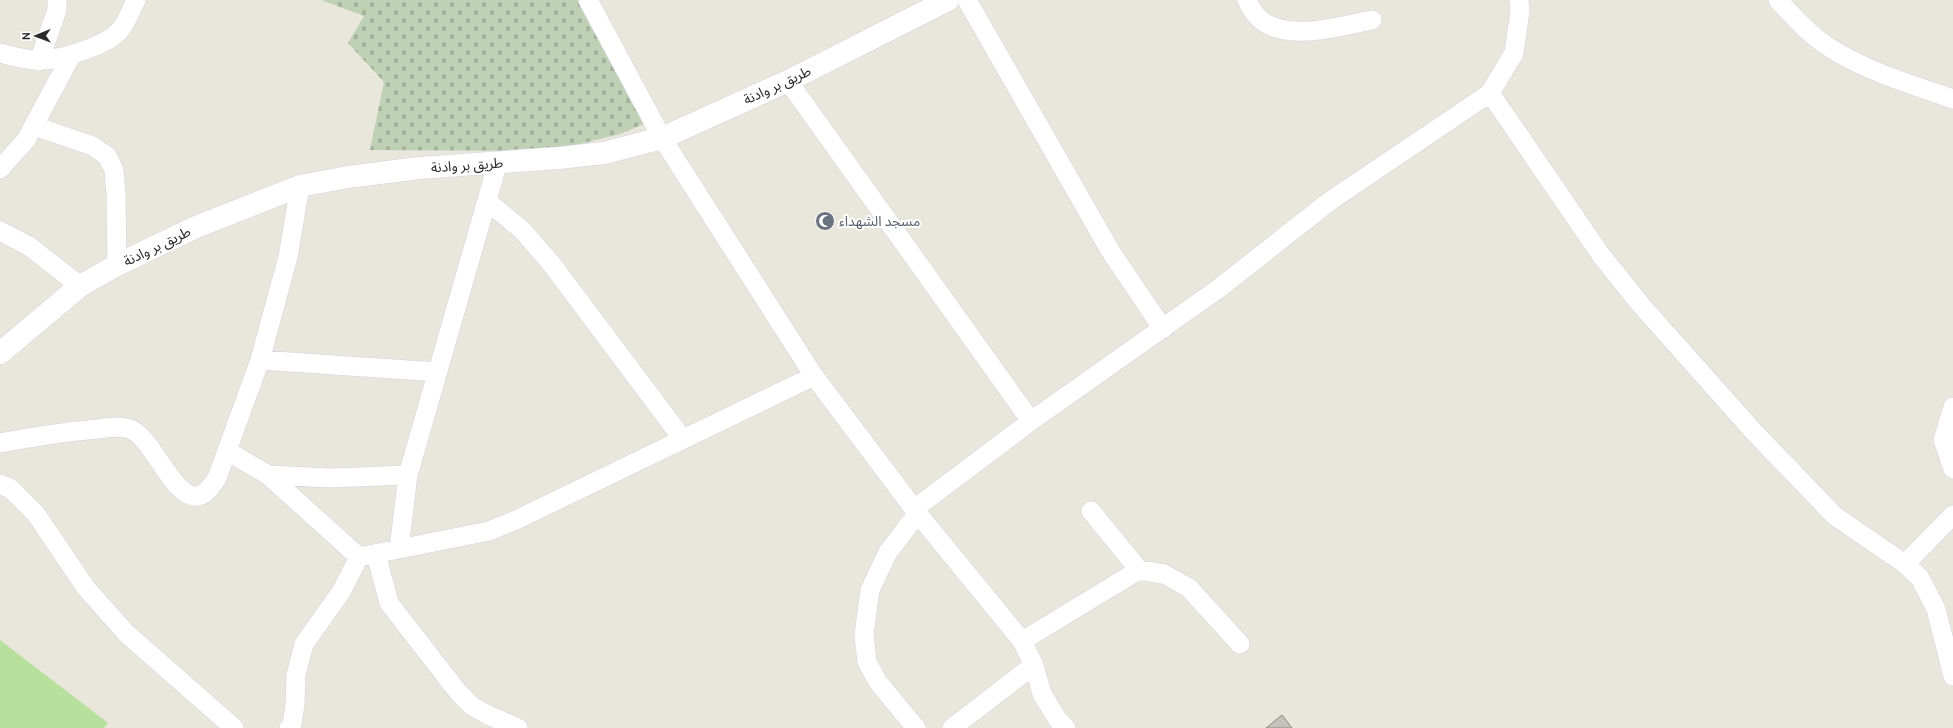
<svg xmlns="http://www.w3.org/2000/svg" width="1953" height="728" viewBox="0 0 1953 728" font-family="Cabin,'Noto Sans Arabic',sans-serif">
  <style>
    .cemetery { fill: url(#cemetery-stones) }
    .pitch { fill: #b7e09c }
    .building { fill: #c5c2bc; stroke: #8a8884 }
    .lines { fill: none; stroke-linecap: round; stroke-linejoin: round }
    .street-casing { stroke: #d2d2e0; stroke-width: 20 }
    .secondary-casing { stroke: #d2d2e0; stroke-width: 23 }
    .street { stroke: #fff; stroke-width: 19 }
    .secondary { stroke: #fff; stroke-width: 22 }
    .labels { text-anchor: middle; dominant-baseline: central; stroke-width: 4; stroke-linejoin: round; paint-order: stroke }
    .street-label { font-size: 14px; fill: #292929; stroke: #fff }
    .worship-label { font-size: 14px; fill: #5b616d; stroke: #fff; text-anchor: start }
  </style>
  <defs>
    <pattern id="cemetery-stones" width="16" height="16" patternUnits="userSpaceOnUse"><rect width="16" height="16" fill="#bed1b5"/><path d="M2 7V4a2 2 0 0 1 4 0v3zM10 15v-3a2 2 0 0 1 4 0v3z" fill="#a3b39c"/></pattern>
  </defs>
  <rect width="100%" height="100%" fill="#e9e6dc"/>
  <path class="cemetery" d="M321,0H581L646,123L620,134L552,151L370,150L384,82L348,43L364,16Z"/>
  <path class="pitch" d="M0,640L108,723L104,728H0Z"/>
  <path class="building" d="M1282,715L1292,728H1266Z"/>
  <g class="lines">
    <g class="street-casing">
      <path id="street" d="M588,0L662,138L814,376L914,509L1022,641L1034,665L1042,694L1058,720L1066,728
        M967,0L1111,252L1163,329
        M1247,0C1250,7 1255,15 1261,20C1287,42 1343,26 1372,20
        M1778,0C1793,16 1808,33 1827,46C1865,71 1910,84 1953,99
        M0,53C12,56 27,61 40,60C60,60 107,46 120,30C127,22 131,10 136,0
        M39,61L57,10V0
        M788,81L1031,421
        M1490,93L1601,255L1641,305L1755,433L1835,516L1905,564L1920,578L1936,609L1953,676
        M34,126L93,146L107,156L114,170L116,193L117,265
        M0,169L26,140L72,54
        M488,202L521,229L550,262L682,438
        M0,231L29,246L80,286
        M260,360L438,372
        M1953,407L1943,440L1953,469
        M0,443C32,437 64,432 97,429C107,428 120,425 130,429C153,437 173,500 198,496C207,494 212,485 217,478L260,360L288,257L300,186
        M227,451L268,475L359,557L489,531L516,520L814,376
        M268,475L330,478L408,475
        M0,484L11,489L36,514L86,588L127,634L234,728
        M914,509L1031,421L1218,289L1330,201L1490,93L1514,53L1520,11L1519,0
        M1091,511L1139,570
        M399,549L408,475L498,162
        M376,554L389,603L458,692L472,706L488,715L518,728
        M1905,564L1953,515
        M1022,641L1139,570L1164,574L1189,588L1240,644
        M289,728L292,725L295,704L296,675L304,644L341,592L359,557
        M916,728L878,682L867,662L864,635L870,590L888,552L918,513
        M952,728L1034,665"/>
    </g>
    <g class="secondary-casing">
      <path id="secondary" d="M0,353L80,286L117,265L196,227L300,186L348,177L419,168L559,158L604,153L662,138L788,81L948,0"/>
    </g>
    <use href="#street" class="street"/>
    <use href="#secondary" class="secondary"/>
  </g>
  <defs>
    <g id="mosque-disc" transform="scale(1)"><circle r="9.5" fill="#6b7280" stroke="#fff"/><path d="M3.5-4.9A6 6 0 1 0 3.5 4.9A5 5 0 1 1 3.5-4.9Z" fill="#fff"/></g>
  </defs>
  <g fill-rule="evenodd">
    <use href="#mosque-disc" x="825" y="221"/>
  </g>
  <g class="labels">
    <g class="street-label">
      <text transform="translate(777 85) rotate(-25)">طريق بر وادنة</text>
      <text transform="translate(467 165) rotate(-4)">طريق بر وادنة</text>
      <text transform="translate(157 246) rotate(-26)">طريق بر وادنة</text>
    </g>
    <g class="worship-label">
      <text x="839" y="221">مسجد الشهداء</text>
    </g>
  </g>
  <g transform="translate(36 36) rotate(269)" stroke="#ffffff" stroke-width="3" paint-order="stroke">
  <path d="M0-3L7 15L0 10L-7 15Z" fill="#292929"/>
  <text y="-6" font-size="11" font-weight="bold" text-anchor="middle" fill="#292929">N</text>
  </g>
</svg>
